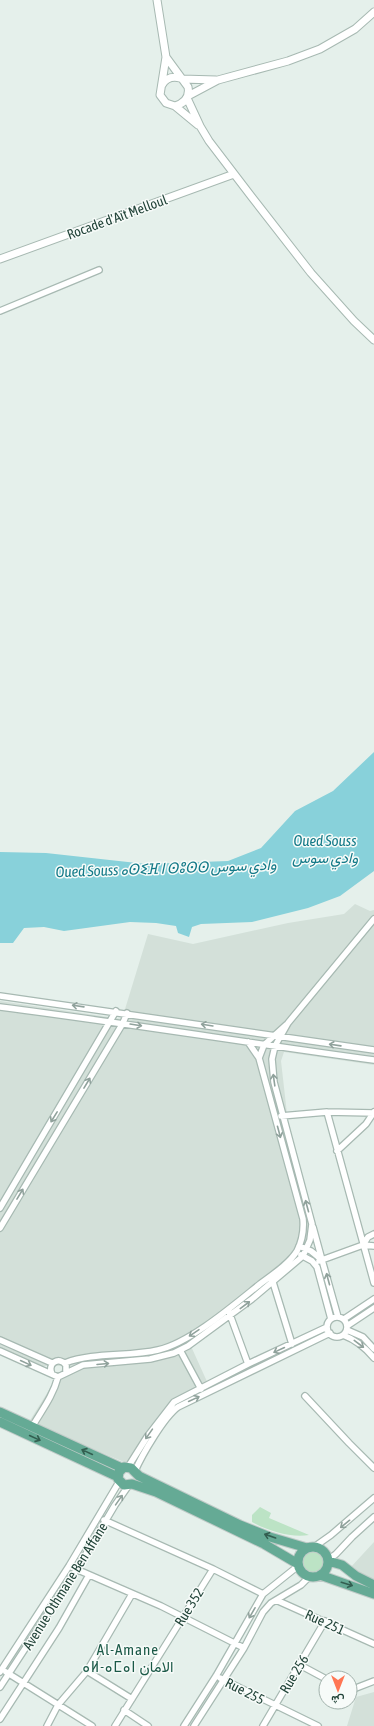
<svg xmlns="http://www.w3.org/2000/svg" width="374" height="1726" viewBox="0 0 374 1726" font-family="'Asap Condensed',Vazirmatn,'Noto Sans Tifinagh',sans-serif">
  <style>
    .built { fill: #d3e0d9 }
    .green { fill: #bce3c5 }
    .water { fill: #88d1da }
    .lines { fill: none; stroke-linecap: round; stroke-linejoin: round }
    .minor-casing { stroke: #a7b9b2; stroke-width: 8 }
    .tertiary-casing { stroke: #a7b9b2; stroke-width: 9 }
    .primary-casing { stroke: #c1cbc8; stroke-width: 11 }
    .minor { stroke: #fff; stroke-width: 5.5 }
    .tertiary { stroke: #fff; stroke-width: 7 }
    .primary { stroke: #65aa95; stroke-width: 9 }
    .oneway { stroke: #90a29c }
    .oneway2 { stroke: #335e50 }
    .labels { text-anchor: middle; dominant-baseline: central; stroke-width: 3; stroke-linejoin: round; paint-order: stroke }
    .street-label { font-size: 14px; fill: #224439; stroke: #f7fbf9 }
    .water-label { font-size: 15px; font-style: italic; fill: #147a88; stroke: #f7fbf9 }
    .neighbourhood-label { font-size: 15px; letter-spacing: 1px; fill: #1b5947; stroke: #f7fbf9 }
  </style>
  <rect width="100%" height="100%" fill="#e5f0eb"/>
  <path class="built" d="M355,904L370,911L374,910V1065L284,1052L281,1061L290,1140L310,1223L306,1251L190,1344L209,1386L173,1404L131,1461L124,1462L29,1422L64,1366H42L0,1347V1001L122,1019L148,934L193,944L288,923L344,914Z
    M374,1542V1581L350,1568Z
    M374,1692V1726H347L356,1697Z"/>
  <path class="green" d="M260,1507L271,1513L269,1518L309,1535C291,1538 268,1531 252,1522V1515Z
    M302 1562a11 11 0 1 1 22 0a11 11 0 1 1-22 0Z"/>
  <path class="water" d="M374,752V871L340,896L308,908L252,922L201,924L192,927L189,937L178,933L176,926L156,923L130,922L64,931L44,927L24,928L13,943H0V852L46,853L146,864L228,861L261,848L295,811L333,791Z"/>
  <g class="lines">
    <g class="minor-casing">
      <path id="minor" d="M0,311L99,270
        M0,996L374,1050
        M0,1007C125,1023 249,1043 374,1060
        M248,1042L259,1058
        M327,1112L374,1113
        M281,1116L327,1112L374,1283
        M337,1151L366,1124L374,1112
        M0,1208L116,1011
        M313,1227L322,1260
        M0,1228L123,1023L127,1013
        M363,1245L368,1237L374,1234
        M299,1246L311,1251L322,1260L338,1317
        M301,1255L312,1261L317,1267L331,1319
        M319,1261L363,1245L374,1246
        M272,1279L292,1344
        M229,1312L248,1364
        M327 1327a10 10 0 1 1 20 0a10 10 0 1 1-20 0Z
        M344,1319L374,1299
        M347,1326L374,1308
        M347,1330L363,1337L374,1349
        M343,1335C356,1340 365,1347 374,1358
        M0,1340L52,1363
        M180,1350L201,1389
        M0,1351L58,1377L83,1365L150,1359L174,1353L188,1346L252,1299L303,1256L310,1240L312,1224L274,1082L272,1059L275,1046L288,1023L374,919
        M65,1363C94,1352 128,1357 158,1350C190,1343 235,1304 260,1284C272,1275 289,1264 297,1251C302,1241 304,1230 303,1219L259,1058L264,1045L286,1025
        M52,1374C47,1363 59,1356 66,1365V1373
        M305,1396L349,1443L374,1468
        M32,1427C42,1410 53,1396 58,1377
        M128,1467L147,1437L174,1402L248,1364L327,1327
        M135,1471C142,1455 164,1417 178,1407L330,1333
        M104,1520L213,1569L263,1594
        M314,1547L331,1535L374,1498
        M328,1560L336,1554L352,1537L374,1517
        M69,1566L161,1606L244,1648
        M276,1600L374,1644
        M300,1665L326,1679
        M87,1671L132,1699
        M0,1672L69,1566L119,1482
        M6,1672L92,1726
        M220,1678L318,1726
        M0,1687L77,1569L115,1505L129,1485
        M350,1688H356L374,1681
        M124,1710L148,1726
        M0,1719L59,1628L89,1575
        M47,1726L58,1705L87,1671L132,1594
        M115,1726L213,1569
        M184,1726L216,1676L263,1594L298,1566
        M194,1726L244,1648L263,1612L271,1603L301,1585L309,1577
        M263,1726L325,1621"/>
    </g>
    <g class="tertiary-casing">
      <path id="tertiary" d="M157,0L166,57L160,95L166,103L175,106L198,125
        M166,57L188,87C190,97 185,103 175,106
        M182,79L216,80
        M162,85C166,78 172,76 180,78
        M188,96L218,80L288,61L320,49L355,29L374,12
        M187,98L200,126L209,141L251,196L311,273L354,321L374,340
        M0,259L234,174"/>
    </g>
    <g class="primary-casing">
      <path id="primary" d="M0,1412L122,1468
        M0,1422L118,1477
        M298 1562a15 15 0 1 1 30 0a15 15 0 1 1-30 0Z
        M328,1561L342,1565L356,1576L374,1585
        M298,1564L264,1544L156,1492L132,1484L124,1485L118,1479L119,1472L124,1467L131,1468L139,1476L240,1525L270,1537L307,1548
        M320,1575L374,1594"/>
    </g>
    <use href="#minor" class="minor"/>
    <use href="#tertiary" class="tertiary"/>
    <use href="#primary" class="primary"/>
  </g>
  <defs><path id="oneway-shaft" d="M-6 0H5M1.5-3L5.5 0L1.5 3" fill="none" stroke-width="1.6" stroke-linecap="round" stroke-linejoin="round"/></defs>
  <g class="oneway">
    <use href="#oneway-shaft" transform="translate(78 1006) rotate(-172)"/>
    <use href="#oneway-shaft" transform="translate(136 1025) rotate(9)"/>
    <use href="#oneway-shaft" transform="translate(207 1025) rotate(-171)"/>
    <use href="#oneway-shaft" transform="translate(335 1045) rotate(-172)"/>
    <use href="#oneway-shaft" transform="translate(274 1080) rotate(-98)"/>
    <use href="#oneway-shaft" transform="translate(87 1083) rotate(-59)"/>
    <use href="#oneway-shaft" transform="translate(54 1117) rotate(122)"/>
    <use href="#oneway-shaft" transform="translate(279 1132) rotate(75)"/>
    <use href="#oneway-shaft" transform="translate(20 1194) rotate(-59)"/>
    <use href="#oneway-shaft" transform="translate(307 1206) rotate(-105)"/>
    <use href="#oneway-shaft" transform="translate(328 1279) rotate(-105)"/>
    <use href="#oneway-shaft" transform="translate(245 1305) rotate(-37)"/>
    <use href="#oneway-shaft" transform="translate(194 1333) rotate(146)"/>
    <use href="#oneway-shaft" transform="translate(359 1344) rotate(37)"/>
    <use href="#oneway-shaft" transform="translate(279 1350) rotate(155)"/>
    <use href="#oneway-shaft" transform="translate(26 1363) rotate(25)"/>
    <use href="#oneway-shaft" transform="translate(103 1364) rotate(-5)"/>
    <use href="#oneway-shaft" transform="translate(194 1399) rotate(-25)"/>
    <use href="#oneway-shaft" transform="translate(149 1434) rotate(125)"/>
    <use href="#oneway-shaft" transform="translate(119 1500) rotate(-55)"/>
    <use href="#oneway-shaft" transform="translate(345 1524) rotate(141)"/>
    <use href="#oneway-shaft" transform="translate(252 1613) rotate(120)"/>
  </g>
  <g class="oneway2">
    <use href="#oneway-shaft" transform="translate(35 1438) rotate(25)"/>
    <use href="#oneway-shaft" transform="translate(87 1452) rotate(-155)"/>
    <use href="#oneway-shaft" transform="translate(270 1536) rotate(-161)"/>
    <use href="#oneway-shaft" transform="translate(347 1584) rotate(17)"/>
  </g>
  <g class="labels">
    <g class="street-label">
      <text transform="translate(117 217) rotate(-20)">Rocade d'Aït Melloul</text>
      <text transform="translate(65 1586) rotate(-58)">Avenue Othmane Ben Affane</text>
      <text transform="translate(189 1607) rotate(-58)">Rue 352</text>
      <text transform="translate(325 1622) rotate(24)">Rue 251</text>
      <text transform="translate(294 1674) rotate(-59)">Rue 256</text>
      <text transform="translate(245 1691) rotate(27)">Rue 255</text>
    </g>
    <g class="water-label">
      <text x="325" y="840">Oued Souss<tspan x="325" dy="17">وادي سوس</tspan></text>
      <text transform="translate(166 868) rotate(-2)">Oued Souss ⴰⵙⵉⴼ ⵏ ⵙⵓⵙⵙ وادي سوس</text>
    </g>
    <g class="neighbourhood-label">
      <text x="128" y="1649">Al-Amane<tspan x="128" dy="17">ⴰⵍ-ⴰⵎⴰⵏ الامان</tspan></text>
    </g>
  </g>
  <g transform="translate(338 1690) rotate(180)"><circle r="19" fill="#f7fbf9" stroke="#a2b2ac"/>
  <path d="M0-3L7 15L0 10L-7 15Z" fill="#ff7654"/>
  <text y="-6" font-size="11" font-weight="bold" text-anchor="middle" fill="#224439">ش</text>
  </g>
</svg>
